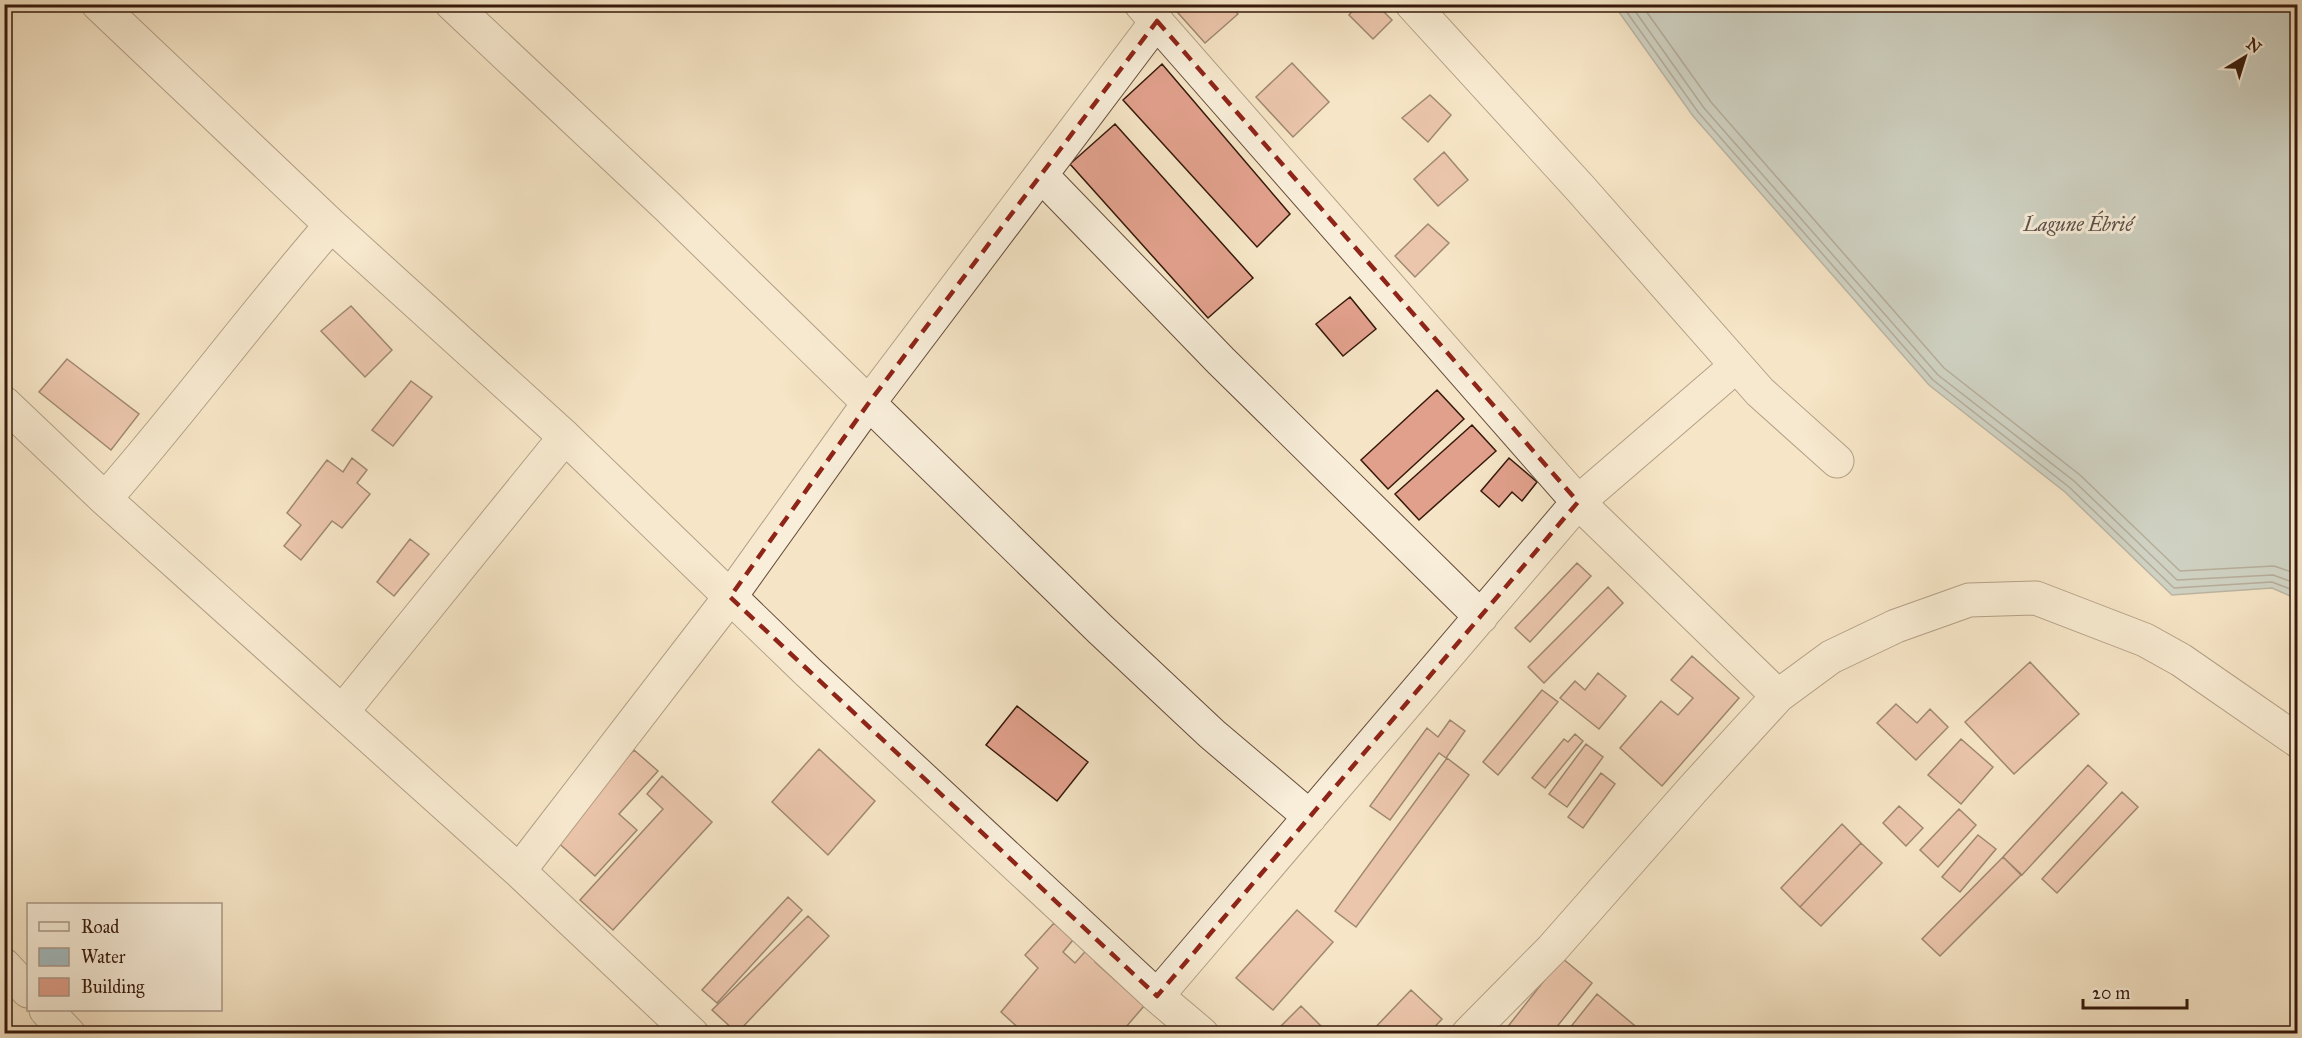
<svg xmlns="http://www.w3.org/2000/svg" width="2302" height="1038" viewBox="0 0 2302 1038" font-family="'IM FELL Great Primer',serif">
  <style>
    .water { fill: #a3bcc1; stroke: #777b78; stroke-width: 1.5 }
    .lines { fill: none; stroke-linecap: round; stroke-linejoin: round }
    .shore { stroke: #6c6a66; stroke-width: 1.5 }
    .building { fill: #e1a08c; stroke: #36190b; stroke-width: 1.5 }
    .minor-casing { stroke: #664c3a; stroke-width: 35 }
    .minor { stroke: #f8eeda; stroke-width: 33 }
    .marked { fill: none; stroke: #8f2418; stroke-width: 4.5; stroke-dasharray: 12 8; stroke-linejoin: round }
    .labels { text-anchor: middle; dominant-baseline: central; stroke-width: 6; stroke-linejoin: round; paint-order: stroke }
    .water-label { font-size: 20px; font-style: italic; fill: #5c524b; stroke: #f8eeda }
  </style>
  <rect width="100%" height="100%" fill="#f5e5c6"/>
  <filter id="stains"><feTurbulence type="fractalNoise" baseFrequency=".00333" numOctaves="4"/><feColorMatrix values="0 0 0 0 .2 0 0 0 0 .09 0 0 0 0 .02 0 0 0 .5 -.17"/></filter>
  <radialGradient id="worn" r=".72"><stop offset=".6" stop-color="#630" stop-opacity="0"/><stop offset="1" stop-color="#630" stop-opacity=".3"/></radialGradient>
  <path class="water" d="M1614,5H2297V599L2272,588L2172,595L2065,492L1929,385L1693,116Z"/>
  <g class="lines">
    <path class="shore" d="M1621,4L1698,112L1933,380L2069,487L2174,588L2272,582L2298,592
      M1630,4L1704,108L1938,375L2074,481L2177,580L2273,575L2298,584
      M1641,4L1711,102L1944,368L2080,475L2180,571L2274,566L2298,574"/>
  </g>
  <path class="building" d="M1170,4H1229L1238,14L1205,43Z
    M1359,4H1376L1392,20L1373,39L1349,15Z
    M1292,63L1329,102L1293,137L1256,97Z
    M1162,64L1290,214L1257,247L1123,100Z
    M1430,95L1451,115L1428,142L1402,118Z
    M1115,124L1253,278L1208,318L1070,164Z
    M1444,152L1468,180L1438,206L1414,179Z
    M1428,224L1449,243L1415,277L1395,256Z
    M1350,297L1376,329L1343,356L1316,324Z
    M351,306L392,350L365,377L321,331Z
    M67,359L139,414L111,450L39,392Z
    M411,381L432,397L393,446L372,430Z
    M1437,390L1464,419L1388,489L1361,460Z
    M1472,425L1496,451L1419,520L1395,494Z
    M352,458L367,470L357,483L370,494L342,528L332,521L301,560L284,546L301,525L287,513L327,460L343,472Z
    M1509,458L1537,482L1522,501L1512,492L1499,507L1481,491Z
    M410,539L429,554L394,596L377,582Z
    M1577,563L1591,576L1530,642L1515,628Z
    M1608,587L1623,603L1544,683L1528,667Z
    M1692,656L1739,698L1662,786L1620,748L1661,701L1678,715L1693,698L1671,680Z
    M2030,662L2079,714L2014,774L1965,722Z
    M1598,673L1626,696L1599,729L1560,698L1575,681L1585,690Z
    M1542,690L1558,702L1498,775L1483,762Z
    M1896,704L1917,723L1930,709L1948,727L1916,760L1877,723Z
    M1017,706L1088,762L1057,801L986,745Z
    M1450,720L1465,731L1446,758L1439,753L1390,820L1370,806L1427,728L1438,737Z
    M1575,734L1583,741L1545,788L1532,778L1564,739L1568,742Z
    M1961,739L1993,767L1961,804L1928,775Z
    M1586,744L1603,757L1567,807L1549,794Z
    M819,749L875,801L828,855L772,802Z
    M634,750L658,771L619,814L637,830L595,876L553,838Z
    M1447,758L1469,775L1356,927L1335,911Z
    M2088,765L2107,783L2022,875L2003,857Z
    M1601,773L1615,784L1583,828L1568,817Z
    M662,776L712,822L613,930L580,900L663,809L647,794Z
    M2122,792L2138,807L2057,893L2042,879Z
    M1899,806L1923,828L1906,846L1883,823Z
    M1959,809L1976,825L1938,867L1920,850Z
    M1842,824L1861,843L1800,907L1781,888Z
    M1978,835L1996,849L1960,892L1942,877Z
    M1861,843L1882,863L1821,926L1800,907Z
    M2003,857L2021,875L1940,956L1922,939Z
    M788,897L802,910L717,1003L702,990Z
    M1297,910L1333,942L1273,1010L1236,978Z
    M808,916L829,936L737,1033L712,1010Z
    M1054,923L1073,940L1063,952L1075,963L1090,946L1101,956L1095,962L1144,1006L1120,1034H1025L1001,1012L1038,968L1025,955Z
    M1562,958L1592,983L1551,1034H1502Z
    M1411,990L1442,1019L1428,1034H1369Z
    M1597,994L1640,1030L1637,1034H1565Z
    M1301,1006L1329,1034H1285L1279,1028Z"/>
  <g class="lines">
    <g class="minor-casing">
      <path id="minor" d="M98,4L331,225L565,437L808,672L1157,996L1202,1034
        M452,4L668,207L1100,629L1212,734L1310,817
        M1141,4L1578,502L1778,696
        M1412,4L1580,188L1760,392L1837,461
        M1041,175L1221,361L1481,617
        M4,403L105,499L519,871L692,1034
        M105,499C183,410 253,315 331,225
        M342,712L565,437
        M519,871L730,597L868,404L1157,21
        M4,965L28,991
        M1157,996L1578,502L1736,366
        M46,1010L69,1034
        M1468,1034L1552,949L1693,789L1778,696L1831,657L1896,626L1969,600L2036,598L2145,640L2181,660L2298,741"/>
    </g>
    <use href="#minor" class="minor"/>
  </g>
  <path d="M0 0H2302V1038H0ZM1157,21L1578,502L1157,996L730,597L868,404Z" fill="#f5e5c6" fill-opacity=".55" fill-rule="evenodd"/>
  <path class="marked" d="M1157,21L1578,502L1157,996L730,597L868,404Z"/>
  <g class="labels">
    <g class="water-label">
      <text x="2078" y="224">Lagune Ébrié</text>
    </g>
  </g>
  <rect width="2302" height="1038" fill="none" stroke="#f5e5c6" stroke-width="24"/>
  <rect x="6" y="6" width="2290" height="1026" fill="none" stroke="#36190b" stroke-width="3"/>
  <rect x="12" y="12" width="2278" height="1014" fill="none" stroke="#36190b" stroke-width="1.5"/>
  <rect x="27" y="903" width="195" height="108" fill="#f8eeda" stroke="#aa9987" stroke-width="1.5"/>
  <rect x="39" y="922" width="30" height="9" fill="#f8eeda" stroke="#aa9987" stroke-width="1.5"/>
  <text x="81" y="933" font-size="18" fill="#36190b">Road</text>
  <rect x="39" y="948" width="30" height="18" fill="#a3bcc1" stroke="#aa9987" stroke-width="1.5"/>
  <text x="81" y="963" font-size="18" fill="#36190b">Water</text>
  <rect x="39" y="978" width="30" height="18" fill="#e1a08c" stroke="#aa9987" stroke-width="1.5"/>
  <text x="81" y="993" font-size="18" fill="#36190b">Building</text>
  <g transform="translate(2245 57) rotate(38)" stroke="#f8eeda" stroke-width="4.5" paint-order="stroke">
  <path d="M0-4.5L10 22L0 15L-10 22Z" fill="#36190b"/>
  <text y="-9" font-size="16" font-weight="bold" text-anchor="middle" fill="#36190b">N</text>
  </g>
  <path d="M2083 999v9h104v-9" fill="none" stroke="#36190b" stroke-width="3"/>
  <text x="2092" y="999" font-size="18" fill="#36190b" stroke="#f8eeda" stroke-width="4.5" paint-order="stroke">20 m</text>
  <rect width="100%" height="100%" filter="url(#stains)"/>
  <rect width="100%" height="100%" fill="url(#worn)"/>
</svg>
